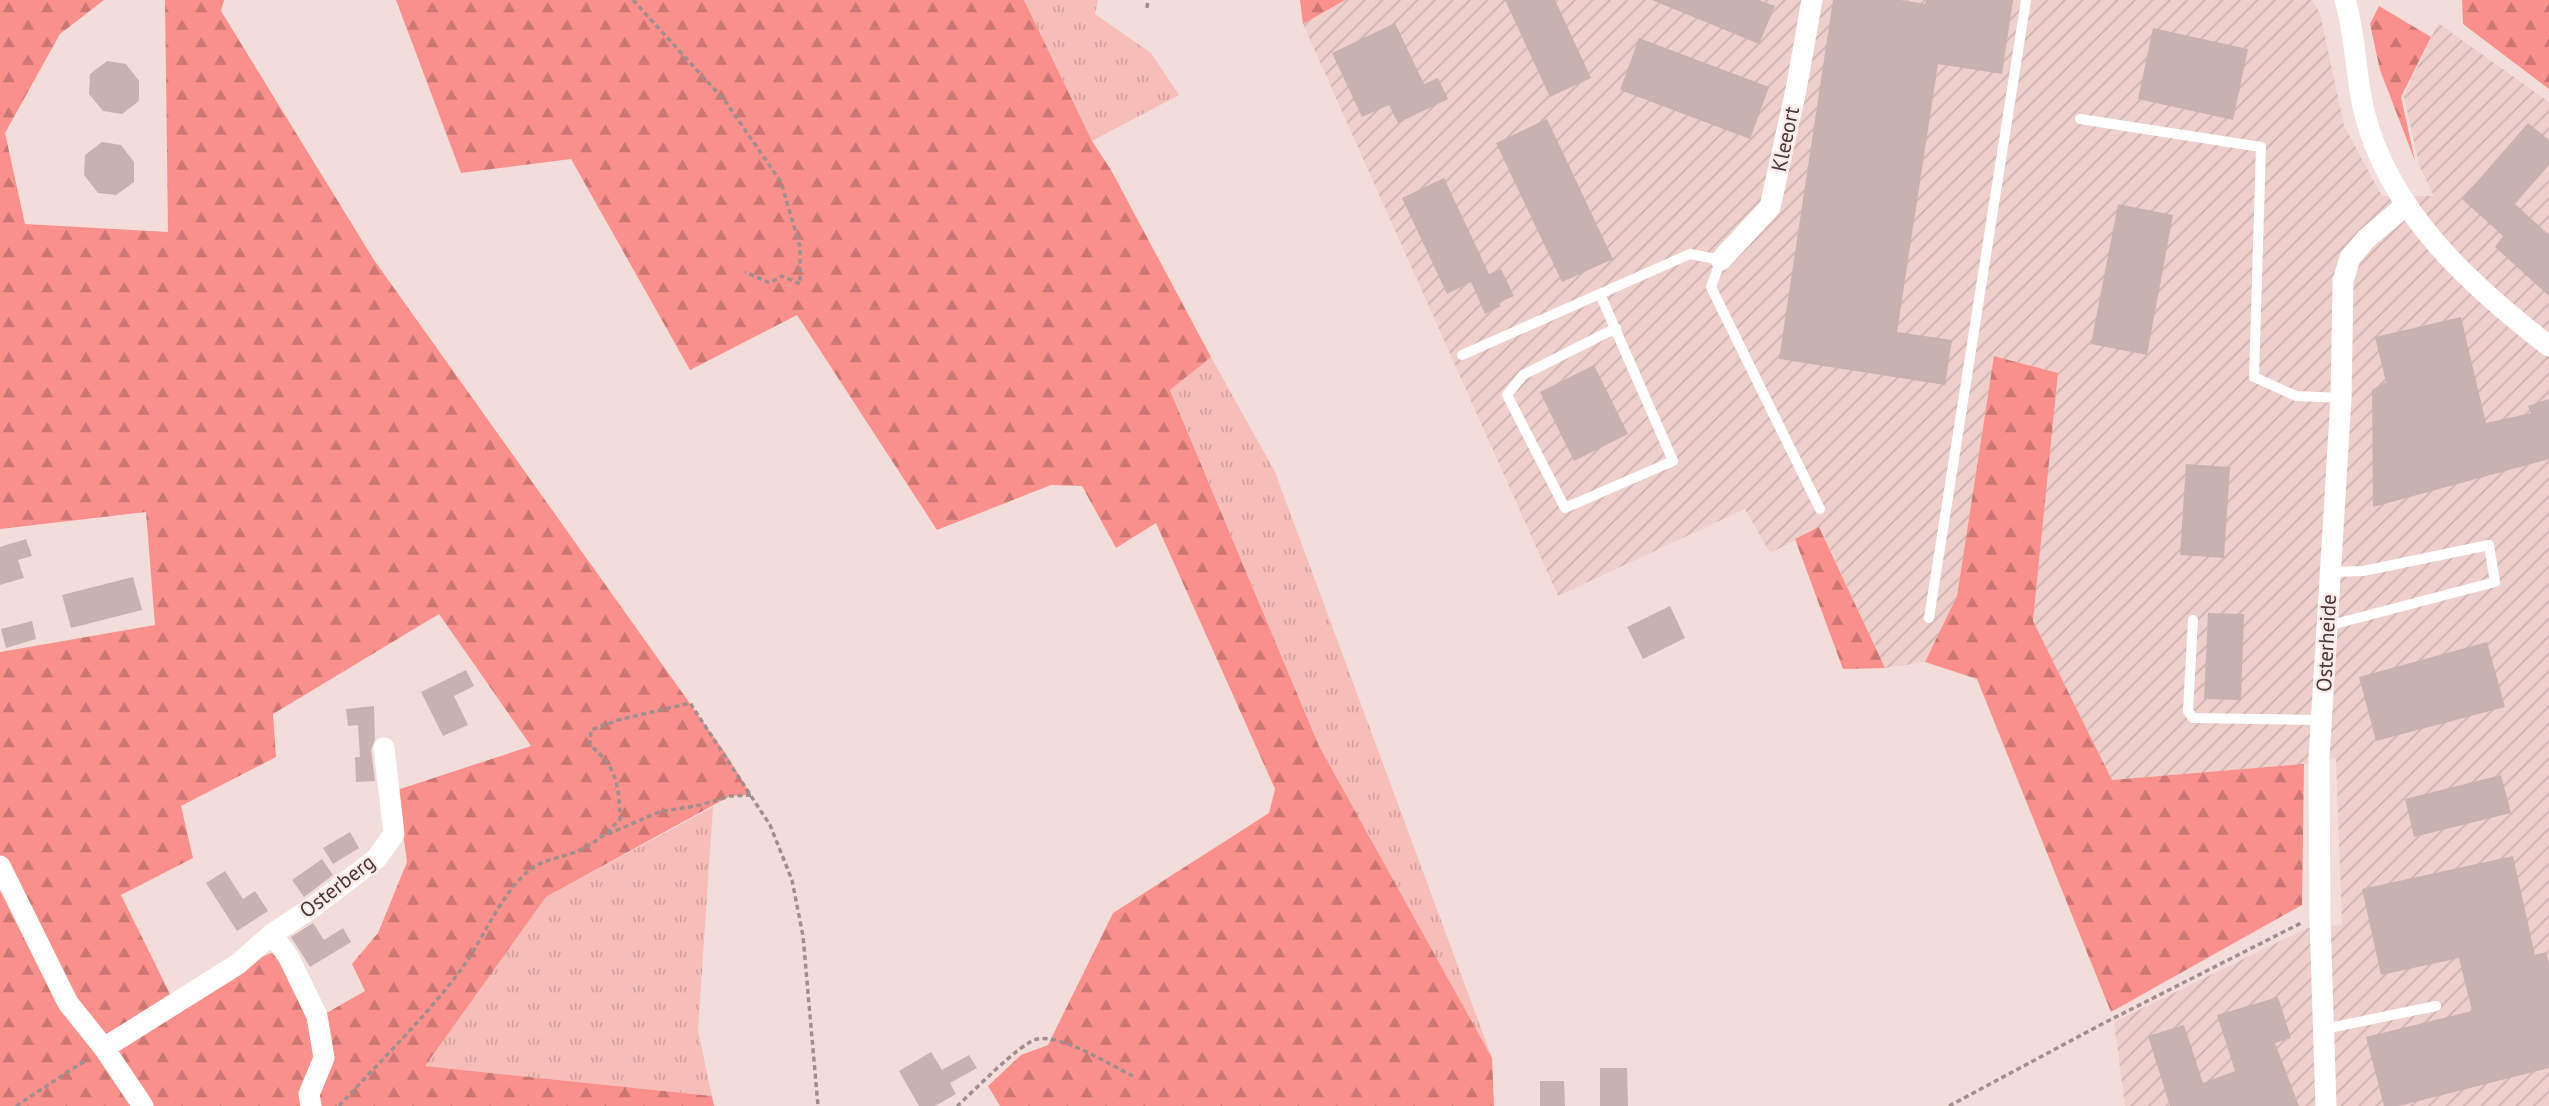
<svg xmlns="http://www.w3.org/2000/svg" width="2549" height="1106" viewBox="0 0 2549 1106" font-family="'PT Sans',sans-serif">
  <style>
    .industrial { fill: url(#industrial-furrows) }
    .grass { fill: url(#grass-tufts) }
    .forest { fill: url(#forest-firs); fill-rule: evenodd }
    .building { fill: #c7b2b0 }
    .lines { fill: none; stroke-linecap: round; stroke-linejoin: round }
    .path { stroke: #9f8f8e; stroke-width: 3.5; stroke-dasharray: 5 3.5; stroke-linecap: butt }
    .service { stroke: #fff; stroke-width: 10 }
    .minor { stroke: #fff; stroke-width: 21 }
    .labels { text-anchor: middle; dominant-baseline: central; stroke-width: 5; stroke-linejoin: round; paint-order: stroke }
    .street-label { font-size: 21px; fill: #433a39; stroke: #fdebe9 }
  </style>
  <defs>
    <pattern id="industrial-furrows" width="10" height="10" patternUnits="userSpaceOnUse" patternTransform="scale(1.75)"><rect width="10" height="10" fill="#eecfcc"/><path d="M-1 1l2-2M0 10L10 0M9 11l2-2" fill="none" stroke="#cdb2b0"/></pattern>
    <pattern id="grass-tufts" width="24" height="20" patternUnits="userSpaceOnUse" patternTransform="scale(1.75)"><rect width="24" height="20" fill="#f6bdb9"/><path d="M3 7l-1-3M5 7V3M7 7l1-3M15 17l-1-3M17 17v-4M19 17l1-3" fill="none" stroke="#d4a3a0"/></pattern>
    <pattern id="forest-firs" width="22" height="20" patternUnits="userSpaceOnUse" patternTransform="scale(1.75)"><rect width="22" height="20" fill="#fa908c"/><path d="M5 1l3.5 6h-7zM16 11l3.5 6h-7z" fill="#cc7773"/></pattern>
  </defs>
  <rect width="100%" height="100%" fill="#f3dddb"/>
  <path class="industrial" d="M1345,0H2312L2320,13L2344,126L2382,196H2434L2419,165L2404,96L2438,23L2549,102V1106H2125L2114,1022L2307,928L2342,925L2336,758L2304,764L2112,780L2033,621L2058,373L1994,356L1957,596L1925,662L1885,668L1820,528L1770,553L1745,509L1558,596L1303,24Z"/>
  <path class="grass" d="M1024,0H1098L1095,14L1151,53L1179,95L1092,141Z
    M1211,357L1275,472L1492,1058L1319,746L1170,389Z
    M713,807L698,1031L712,1096L424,1066L546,897Z"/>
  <path class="forest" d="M0,0H104L60,34L5,133L25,224L168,232L165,0H224L221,11L374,260L726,754L751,795L730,796L546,897L425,1066L712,1096L714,1106H0V652L155,625L146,512L0,529ZM439,614L531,746L397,790L407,862L378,933L352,964L365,991L323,1015L274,952L170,994L121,895L193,858L181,806L276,757L273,714Z
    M396,0H1024L1092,141L1111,170L1211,357L1170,390L1319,746L1492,1058L1494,1106H1000L988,1086L1021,1055L1048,1045L1113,913L1269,813L1275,789L1156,523L1116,548L1082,486L1051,485L937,530L797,315L690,370L571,159L461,173Z
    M1300,0H1345L1303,24Z
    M2462,0H2549V89L2463,24Z
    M2379,6L2431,37L2401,97L2415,161L2380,70L2370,24Z
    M1994,356L2058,373L2033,621L2112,780L2304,764L2302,905L2111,1012L1977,679L1925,662L1957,596Z
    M1819,527L1885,668L1843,669L1795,539Z"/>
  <path class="building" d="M1505,0H1555L1591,78L1550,97Z
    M1652,0H1759L1775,6L1759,44Z
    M1833,0H1901L1925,4L1926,0H2013L2002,74L1938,64L1897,332L1952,340L1945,385L1779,359Z
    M1395,23L1424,84L1438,78L1448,99L1398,123L1389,105L1362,117L1332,53Z
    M2153,28L2248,49L2233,120L2138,99Z
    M1639,38L1769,87L1750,139L1620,90Z
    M107,61L126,64L139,81V101L122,114L103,111L89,94L90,74Z
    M1547,119L1613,259L1562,282L1496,143Z
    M2528,123L2549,140V165L2515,204L2549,235V296L2495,247L2503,236L2462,199Z
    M102,142L121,145L134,162V182L116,195L98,193L84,175L85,155Z
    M1444,178L1489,274L1501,269L1514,296L1498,303L1501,306L1485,314L1471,282L1447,294L1402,198Z
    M2118,204L2173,215L2147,355L2091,344Z
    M2461,317L2486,423L2531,413L2528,406L2549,399V459L2373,507L2372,390L2386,382L2375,337Z
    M1594,365L1628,434L1574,461L1540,392Z
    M2186,464L2230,467L2224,558L2180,555Z
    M26,539L32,556L18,560L24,578L0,585V547Z
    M133,577L142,610L71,628L62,595Z
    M1670,606L1685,638L1643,659L1627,627Z
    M2208,613L2244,614L2241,700L2204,699Z
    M32,621L36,639L6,648L1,629Z
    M2487,642L2505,707L2376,741L2359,677Z
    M466,670L474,686L454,696L468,725L443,736L421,692Z
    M374,706L375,739L371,750L375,781L356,782L355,757H360L358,725L348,726L346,709Z
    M2501,775L2511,813L2414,837L2405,799Z
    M350,832L359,848L333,864L323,848Z
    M2513,856L2535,955L2546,952L2549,964V1068L2399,1106H2384L2366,1037L2472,1011L2459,958L2381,975L2362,889Z
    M322,859L333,875L304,897L292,880Z
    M225,871L243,899L255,891L268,911L237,931L206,883Z
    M313,923L324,940L343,928L351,942L310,967L291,937Z
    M2278,997L2291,1038L2275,1043L2299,1106H2170L2148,1036L2184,1025L2203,1083L2235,1071L2217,1015Z
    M931,1052L942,1070L969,1055L977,1068L950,1083L956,1094L935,1106H919L899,1071Z
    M1600,1068H1627L1628,1106H1600Z
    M1540,1081H1564L1565,1106H1540Z"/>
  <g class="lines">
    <path class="path" d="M633,0L725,101L781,182L800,247V284L782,276L770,283L745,272
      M1147,8L1148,0
      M608,834L659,812L701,805L730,796L751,795
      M16,1106L88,1059
      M339,1106C380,1061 426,1017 463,967C484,937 498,900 525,874C538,860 561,858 578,851C595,843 608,833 620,819C619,786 617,767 590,745L591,730L618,720L690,703L770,825L792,880L803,936L818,1106
      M957,1106C973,1092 1020,1043 1037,1039C1062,1034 1110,1065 1133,1076
      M1949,1106L2102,1024L2301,923"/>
    <path class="service" d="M2080,119L2261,147L2254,377L2296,396L2341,398
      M1600,294L1673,461L1565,508L1507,395L1523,375L1616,328
      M1462,355L1690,254L1721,260L1711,287L1820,509
      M1929,618L2026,0
      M2193,620L2188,711L2193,718L2322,720
      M2327,626L2495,582L2489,545L2363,571L2330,572
      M2324,1029L2436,1006"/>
    <path class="minor" d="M2345,0C2356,36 2355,74 2364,111C2388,211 2471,286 2549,346
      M1721,260L1770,207L1796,90L1812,0
      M0,866L68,1003L104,1048L143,1106
      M272,934L313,907L376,859L394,834L384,748
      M104,1048L238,964L272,934L289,958L317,1016L324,1058L309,1094L311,1106
      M2326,1106L2320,920L2319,759L2341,398L2343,281L2350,258L2366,239L2406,205"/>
  </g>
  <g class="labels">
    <g class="street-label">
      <text transform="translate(1785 139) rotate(-78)">Kleeort</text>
      <text transform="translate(2326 643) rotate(-87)">Osterheide</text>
      <text transform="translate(337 886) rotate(-38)">Osterberg</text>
    </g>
  </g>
</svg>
